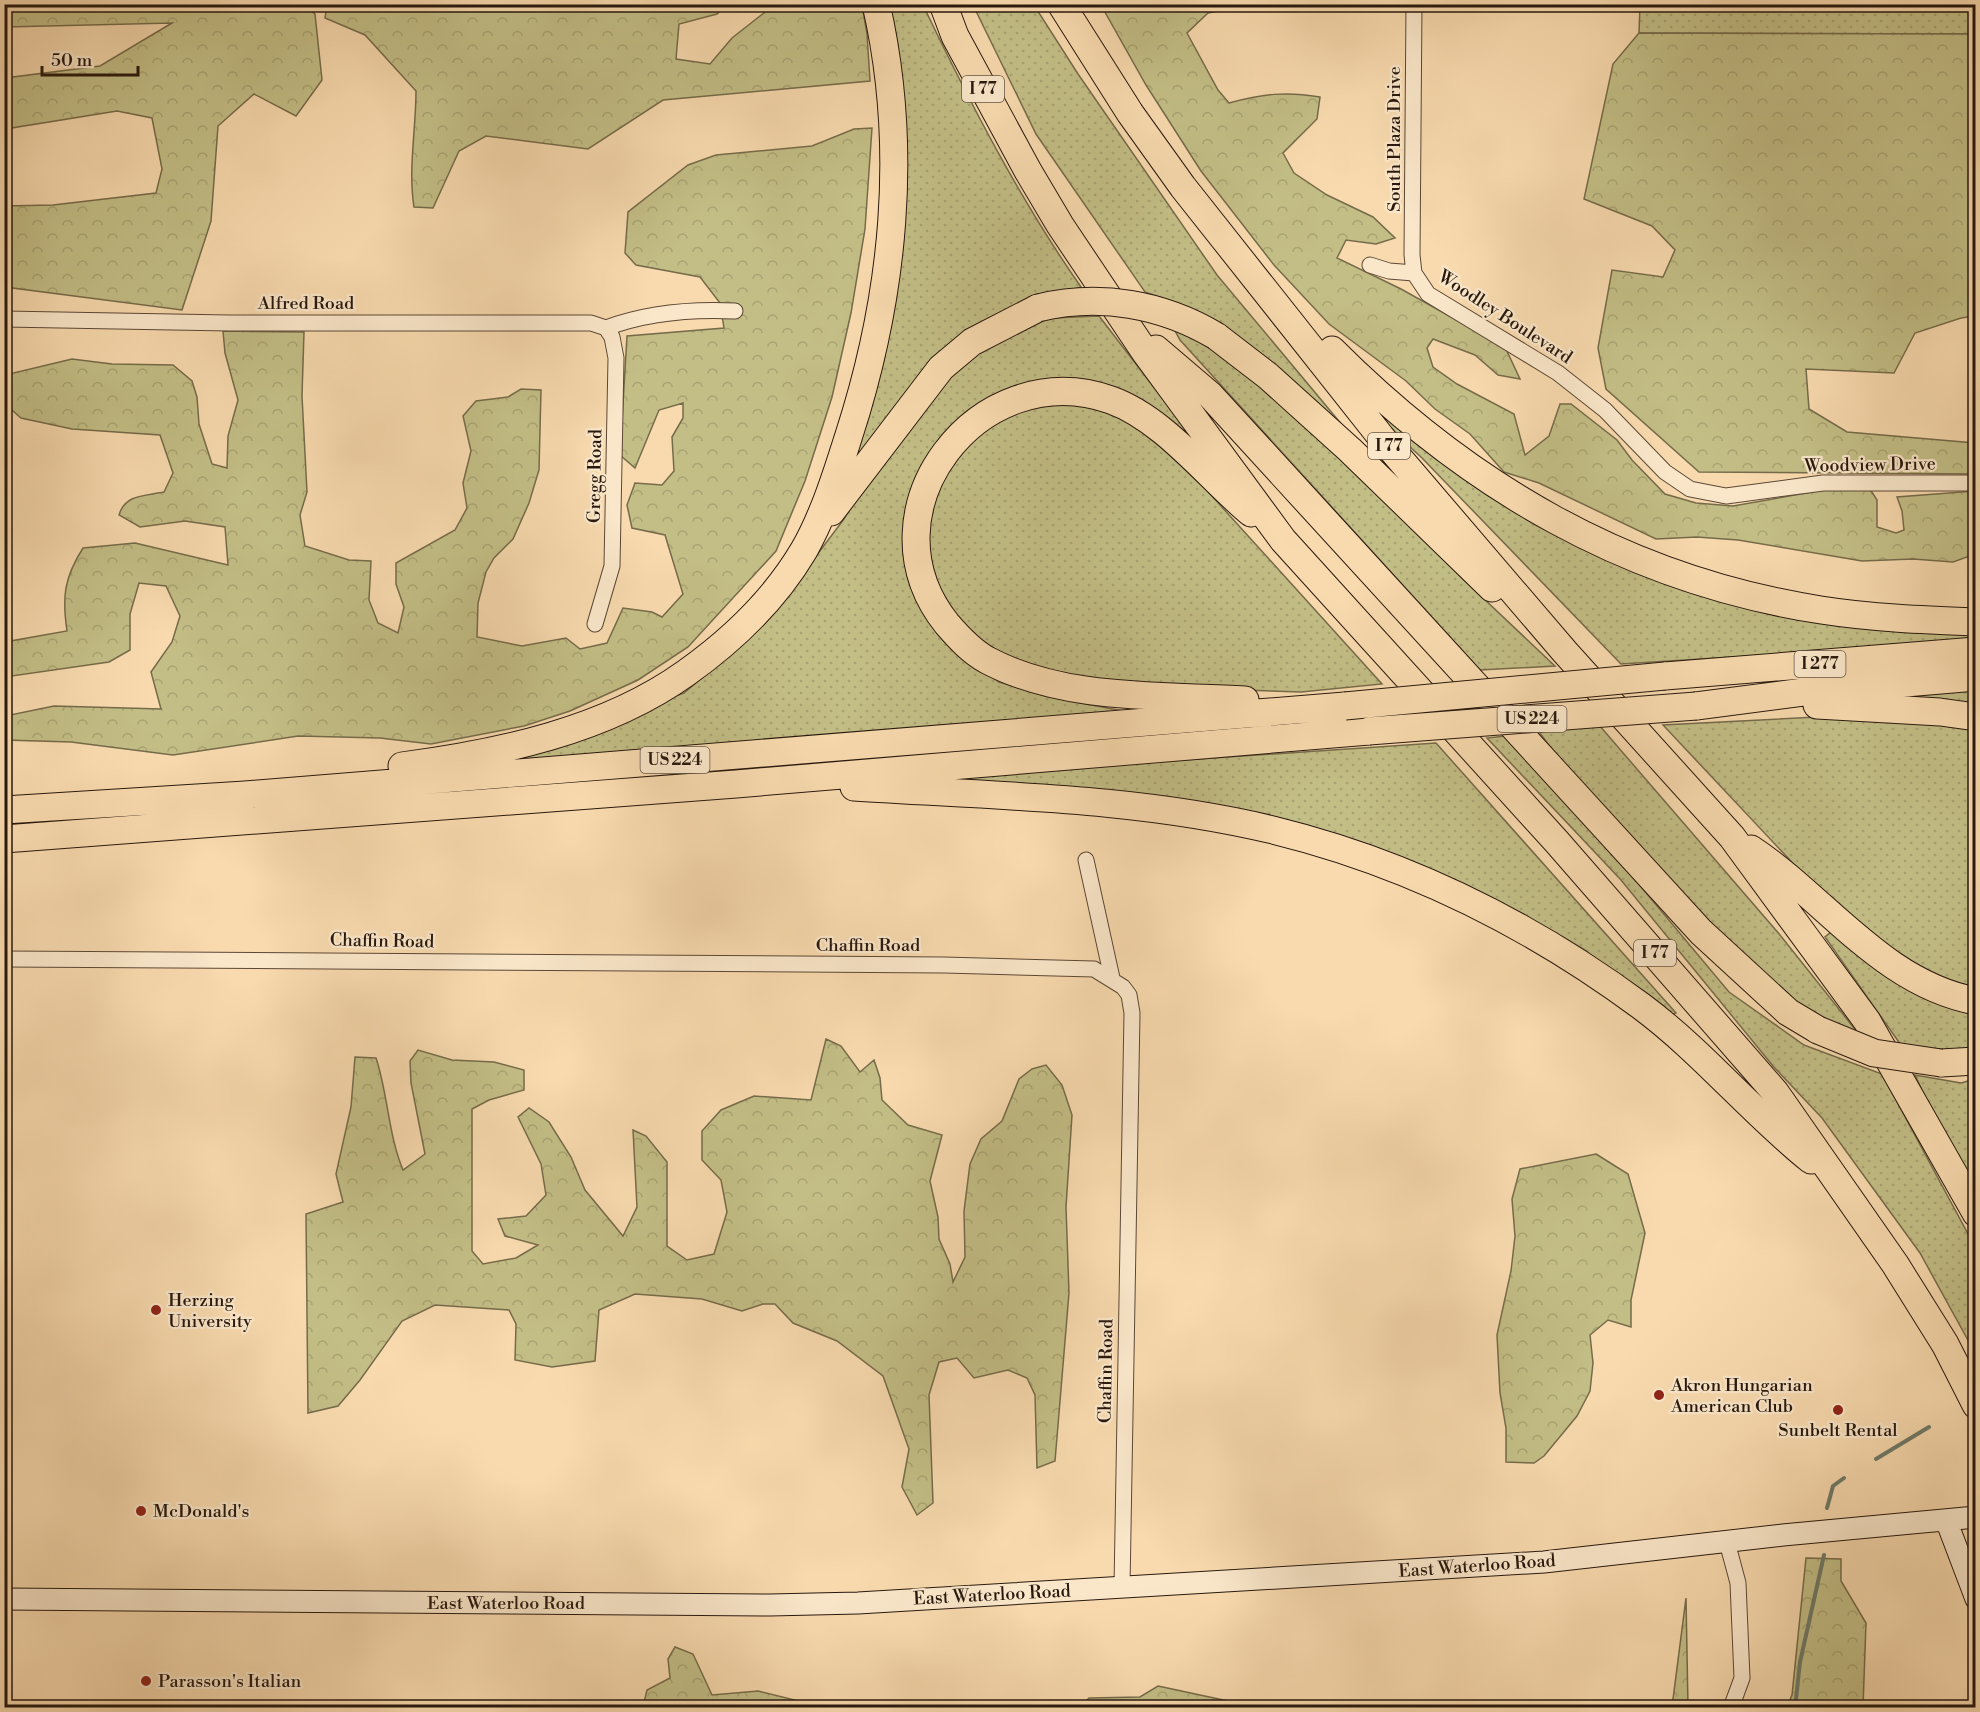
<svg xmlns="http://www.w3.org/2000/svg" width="1980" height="1712" viewBox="0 0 1980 1712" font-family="'Libre Bodoni',serif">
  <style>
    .grass { fill: url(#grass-dots); stroke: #766b4a; stroke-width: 1.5 }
    .forest { fill: url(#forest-crowns); stroke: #766b4a; stroke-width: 1.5 }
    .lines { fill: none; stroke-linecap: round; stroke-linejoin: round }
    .stream { stroke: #6f7a69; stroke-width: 4 }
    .street-casing { stroke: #5c4836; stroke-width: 17 }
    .secondary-casing { stroke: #28180e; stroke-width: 23 }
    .highway-casing { stroke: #28180e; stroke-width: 29 }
    .street { stroke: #fae7ca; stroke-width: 15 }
    .secondary { stroke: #fae7ca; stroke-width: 21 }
    .highway { stroke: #f8daae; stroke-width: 27 }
    .highway-bridge-casing { stroke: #28180e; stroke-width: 29; stroke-linecap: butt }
    .highway-bridge { stroke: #f8daae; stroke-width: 27 }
    .poi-dot { fill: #8f2418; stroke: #fae7ca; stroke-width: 2 }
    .labels { text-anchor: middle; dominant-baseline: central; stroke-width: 4.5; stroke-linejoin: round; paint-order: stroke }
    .shield { fill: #fae7ca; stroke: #675646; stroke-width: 1.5 }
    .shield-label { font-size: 16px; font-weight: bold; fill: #28180e }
    .street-label { font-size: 18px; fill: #28180e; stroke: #fae7ca }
    .poi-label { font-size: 18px; fill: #28180e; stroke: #fae7ca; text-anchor: start }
  </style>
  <defs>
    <pattern id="grass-dots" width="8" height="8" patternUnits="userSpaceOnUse" patternTransform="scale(1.5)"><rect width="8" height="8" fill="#c3be86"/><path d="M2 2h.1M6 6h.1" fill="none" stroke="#a8a372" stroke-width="1.8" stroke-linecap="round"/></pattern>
    <pattern id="forest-crowns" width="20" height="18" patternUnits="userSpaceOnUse" patternTransform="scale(1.5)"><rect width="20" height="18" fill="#c3be86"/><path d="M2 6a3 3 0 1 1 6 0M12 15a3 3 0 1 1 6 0" fill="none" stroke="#a8a372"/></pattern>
  </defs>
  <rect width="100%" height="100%" fill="#f8daae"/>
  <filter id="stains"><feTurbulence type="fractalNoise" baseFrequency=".00333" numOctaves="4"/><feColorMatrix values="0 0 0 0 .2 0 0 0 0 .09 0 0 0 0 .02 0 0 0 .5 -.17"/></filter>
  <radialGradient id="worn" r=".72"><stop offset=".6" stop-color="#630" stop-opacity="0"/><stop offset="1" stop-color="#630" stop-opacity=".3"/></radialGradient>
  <path class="grass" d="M884,5H923C969,101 1020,200 1081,287L1003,311L847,482L881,361Z
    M973,5H1034L1078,74L1217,275L1368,456L1181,305L1145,292L1036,134Z
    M1640,5H1975V34L1639,33Z
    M1099,316L1206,455L1062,387L937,451L912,552L967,658L999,682L1045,696L1123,711L500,765L498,755L684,693L749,637L792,588L844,519L881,458L961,360L1001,332L1052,318Z
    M1173,327L1228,356L1311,423L1464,580L1555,666L1480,670L1180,340Z
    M1374,399L1635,563L1975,628V642L1621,664L1422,458L1375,414Z
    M1084,402L1141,422L1192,474L1382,684L1301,692L1155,687L1049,674L1002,660L946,613L924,535L927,508L954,448L1003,411Z
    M1975,683V703L1883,697Z
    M1875,714L1975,725V989L1946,982L1893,957L1835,908L1663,725Z
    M1599,725L1780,935L1862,1038L1785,1002L1567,769L1539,732Z
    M1514,735L1729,992L1804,1045L1882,1074L1975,1247V1353L1920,1253L1822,1118L1773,1066L1621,880L1487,738Z
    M1436,743L1676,1013L1667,1017L1585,950L1563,937L1379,855L901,779Z
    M1831,932L1975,1006V1050L1947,1055L1903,1048L1825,937Z
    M1915,1075L1961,1083L1975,1079V1204Z"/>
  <path class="forest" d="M305,5L315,14L322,80L296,116L254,94L218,126L211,221L182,310L5,287V206L53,205L156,193L162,169L152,118L117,111L5,129V78L100,66L172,23L5,27V5Z
    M327,5H726L717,14L679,24L676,59L710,64L732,38L774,5H862L867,34L870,81L663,100L588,149L486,136L459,151L433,208L414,207C408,169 416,130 416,91L365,35L325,18Z
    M1101,5H1251L1208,13L1187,33L1218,90L1229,103C1262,94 1285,91 1320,97L1317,119L1283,153L1294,173L1327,195L1373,217L1395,238L1376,244L1346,240L1337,258L1401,289L1505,347L1520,379L1498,375L1475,355L1433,339L1427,348L1433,367L1457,384L1514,414L1525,455L1549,436L1560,404H1571L1617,440L1632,460L1665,494L1696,503L1733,506L1823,490L1870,489L1877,500V527L1896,533L1904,530L1902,511L1897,497L1975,491V541L1970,556L1953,562L1913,559L1862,561L1738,540L1697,537L1656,539L1539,483L1504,472L1470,434L1435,409L1406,381L1329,324L1274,265L1201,171L1146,85Z
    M1639,33L1975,34V316L1961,318L1915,333L1894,373L1806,369L1809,409L1847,432L1975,443V474L1699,472L1606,389L1598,348L1612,270L1663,277L1675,250L1652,226L1584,199L1613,64Z
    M872,128L865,229L851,313L832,397L805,481L776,551L688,647L638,680L570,711L524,726L431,744L380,738L298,736L173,755L71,742L5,740V716L54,706L161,709L151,672L172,642L180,616L166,586L139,583L130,614V650L109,662L5,677V642L67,631C62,597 64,578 83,548L135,543L228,565L225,527L185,521L140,527L119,515C125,494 145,496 164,492L173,473L160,435L72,429L21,418L5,404V375L72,359L112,364L173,365L192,381L197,397L199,424L212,464L227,468L228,436L238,400L225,353L223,331L304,332L302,396L307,492L300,515L305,546L349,560L371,561L369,600L378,623L398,633L404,607L396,584V563L455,530L467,508L463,483L471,451L463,416L476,401L508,397L521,389L541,390L539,470L529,503L513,539L494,558L486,572L478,603L477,637L522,646L566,638L580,649L607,643L623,608L652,612L662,617L683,594L665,535L632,528L627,505L635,483L662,485L674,471L672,437L683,418V403L659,410L635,468L620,455L627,336L724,328L720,303L700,277L636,265L625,253L628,212L688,165L716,155L812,146L854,129Z
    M826,1039L841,1046L860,1072L874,1060L880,1078L882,1100L908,1125L942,1135L930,1181L938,1217L939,1239L950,1264L953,1282L965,1257L964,1211L970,1164L981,1139L1002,1121L1019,1079L1032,1069L1046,1065L1062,1085L1072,1115L1066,1207L1069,1293L1055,1461L1037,1468L1035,1395L1027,1378L1008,1370L974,1378L957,1358L939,1362L929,1395L933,1503L917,1515L902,1487L909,1449L883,1376L837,1341L793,1323L775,1304H763L742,1311L702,1299L635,1294L599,1310L595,1361L552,1367L515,1360L516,1324L509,1310L435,1305L402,1321L360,1380L338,1406L308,1413L306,1214L343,1202L336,1174L351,1107L355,1057L376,1058C388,1094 388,1134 403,1170L425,1154L411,1083L410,1061L418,1050L452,1060L494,1062L524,1070V1090L489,1100L472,1109V1251L483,1264L516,1258L538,1245L505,1236L498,1219L526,1216L546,1195L541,1164L518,1117L529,1108L549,1122L571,1157L585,1190L623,1236L637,1207L633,1130L646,1136L667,1162V1246L687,1260L714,1254L727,1212L721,1180L702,1160V1131L721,1110L754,1096L811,1100Z
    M1596,1154L1628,1174L1645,1233L1631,1300V1327L1608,1320L1590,1335L1593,1363L1590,1391L1577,1416L1544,1456L1534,1463L1506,1462V1428L1500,1393L1497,1335L1511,1271L1515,1236L1512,1199L1520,1169Z
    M1806,1558L1841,1559V1581L1866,1623L1863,1707H1787L1792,1695Z
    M1686,1598L1688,1707H1672Z
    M675,1647L693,1654L712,1695L758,1691L799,1701L800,1707H643L647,1690L670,1678L668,1659Z
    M1158,1686L1228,1701L1243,1707H1080L1089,1698L1140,1697Z"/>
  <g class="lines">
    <path class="stream" d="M1876,1459L1929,1427
      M1827,1508L1833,1486L1844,1478
      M1795,1708L1800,1662L1824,1555"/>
    <g class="street-casing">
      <path id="street" d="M1414,4L1412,255L1414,273L1428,294L1558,373L1605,410L1665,472L1690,489L1726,496L1823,483H1976
        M1370,265L1389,271L1414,273
        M4,319L229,323H591L606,328
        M606,328C646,313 693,309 735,311
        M595,624L612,566L616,358L612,337L606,328
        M1086,860L1112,978
        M4,959L944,965L1094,969L1123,987L1129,995L1132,1013L1122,1587
        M1727,1542L1738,1583L1742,1678L1731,1708"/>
    </g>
    <g class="secondary-casing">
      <path id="secondary" d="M1946,1520L1976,1599
        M4,1599L770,1605L858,1603L1544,1562L1783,1535L1976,1517"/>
    </g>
    <g class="highway-casing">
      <path id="highway" d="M943,4L955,36L1028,171L1060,225L1145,352L1283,540L1557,842L1775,1092L1895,1264L1945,1344L1976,1405
        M1061,4L1130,113L1183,187L1381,437L1565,652L1732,837L1867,1021L1976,1213
        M1216,336L1268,376L1350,450L1492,588
        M1156,349L1210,395L1701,932L1788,1012L1818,1030
        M1332,350C1469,487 1628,580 1821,610C1872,618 1924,620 1976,622
        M831,512L941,368L972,342L1038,308
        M1665,676L1976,651
        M1245,700C1161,695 1064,701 987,660C971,651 959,638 947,624C857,512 979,353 1111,400C1164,419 1208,477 1251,513
        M1817,705L1940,712L1976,717
        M1696,706L1811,691L1976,677
        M402,766C499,753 605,731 686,673C731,641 775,599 804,550C824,515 837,473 849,435C894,296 909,148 876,4
        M854,787C993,796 1136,797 1273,830C1408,863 1530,924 1641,1006C1703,1052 1751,1112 1811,1160
        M4,810L245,795L1345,706
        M4,839L736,784L1369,731
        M1751,849C1825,898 1883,984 1976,1001
        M1941,1063L1976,1061"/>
    </g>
    <use href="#street" class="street"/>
    <use href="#secondary" class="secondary"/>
    <use href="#highway" class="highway"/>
    <g class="highway-bridge-casing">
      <path id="highway-bridge" d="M1038,308C1100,293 1162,304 1216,336
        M1345,706L1665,676
        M1369,731L1696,706
        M1818,1030L1874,1053L1941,1063"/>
    </g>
    <use href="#highway-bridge" class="highway-bridge"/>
  </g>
  <g class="poi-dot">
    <circle cx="156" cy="1310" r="6"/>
    <circle cx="1659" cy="1395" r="6"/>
    <circle cx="1838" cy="1410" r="6"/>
    <circle cx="141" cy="1511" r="6"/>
    <circle cx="146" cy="1681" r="6"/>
  </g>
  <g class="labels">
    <g class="shield">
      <rect x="962" y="76" width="42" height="26" rx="4.5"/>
      <rect x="1368" y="433" width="42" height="26" rx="4.5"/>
      <rect x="1794.5" y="651" width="51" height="26" rx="4.5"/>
      <rect x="1497.5" y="706" width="69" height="26" rx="4.5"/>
      <rect x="640.5" y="747" width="69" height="26" rx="4.5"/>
      <rect x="1634" y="940" width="42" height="26" rx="4.5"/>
    </g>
    <g class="shield-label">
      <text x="983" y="89">I 77</text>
      <text x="1389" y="446">I 77</text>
      <text x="1820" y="664">I 277</text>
      <text x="1532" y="719">US 224</text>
      <text x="675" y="760">US 224</text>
      <text x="1655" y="953">I 77</text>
    </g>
    <g class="street-label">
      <text transform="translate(1394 139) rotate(-90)">South Plaza Drive</text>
      <text x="306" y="303">Alfred Road</text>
      <text transform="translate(1505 317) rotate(33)">Woodley Boulevard</text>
      <text transform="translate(1870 465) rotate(-1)">Woodview Drive</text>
      <text transform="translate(595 476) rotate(-89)">Gregg Road</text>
      <text transform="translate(382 941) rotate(1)">Chaffin Road</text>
      <text x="868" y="945">Chaffin Road</text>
      <text transform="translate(1106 1371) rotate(-89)">Chaffin Road</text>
      <text transform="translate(1477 1566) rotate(-4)">East Waterloo Road</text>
      <text transform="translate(992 1595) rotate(-3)">East Waterloo Road</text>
      <text x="506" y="1603">East Waterloo Road</text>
    </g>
    <g class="poi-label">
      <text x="168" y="1300">Herzing<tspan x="168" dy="21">University</tspan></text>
      <text x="1671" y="1385">Akron Hungarian<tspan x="1671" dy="21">American Club</tspan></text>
      <text x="1838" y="1430" text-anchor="middle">Sunbelt Rental</text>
      <text x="153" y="1511">McDonald's</text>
      <text x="158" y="1681">Parasson's Italian</text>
    </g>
  </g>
  <rect width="1980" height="1712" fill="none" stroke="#f8daae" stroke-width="24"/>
  <rect x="6" y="6" width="1968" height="1700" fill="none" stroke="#28180e" stroke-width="3"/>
  <rect x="12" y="12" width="1956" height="1688" fill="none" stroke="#28180e" stroke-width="1.5"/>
  <path d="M42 66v9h96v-9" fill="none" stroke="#28180e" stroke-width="3"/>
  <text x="51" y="66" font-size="18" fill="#28180e" stroke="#fae7ca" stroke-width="4.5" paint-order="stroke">50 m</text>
  <rect width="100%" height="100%" filter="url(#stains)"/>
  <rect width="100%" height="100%" fill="url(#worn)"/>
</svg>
